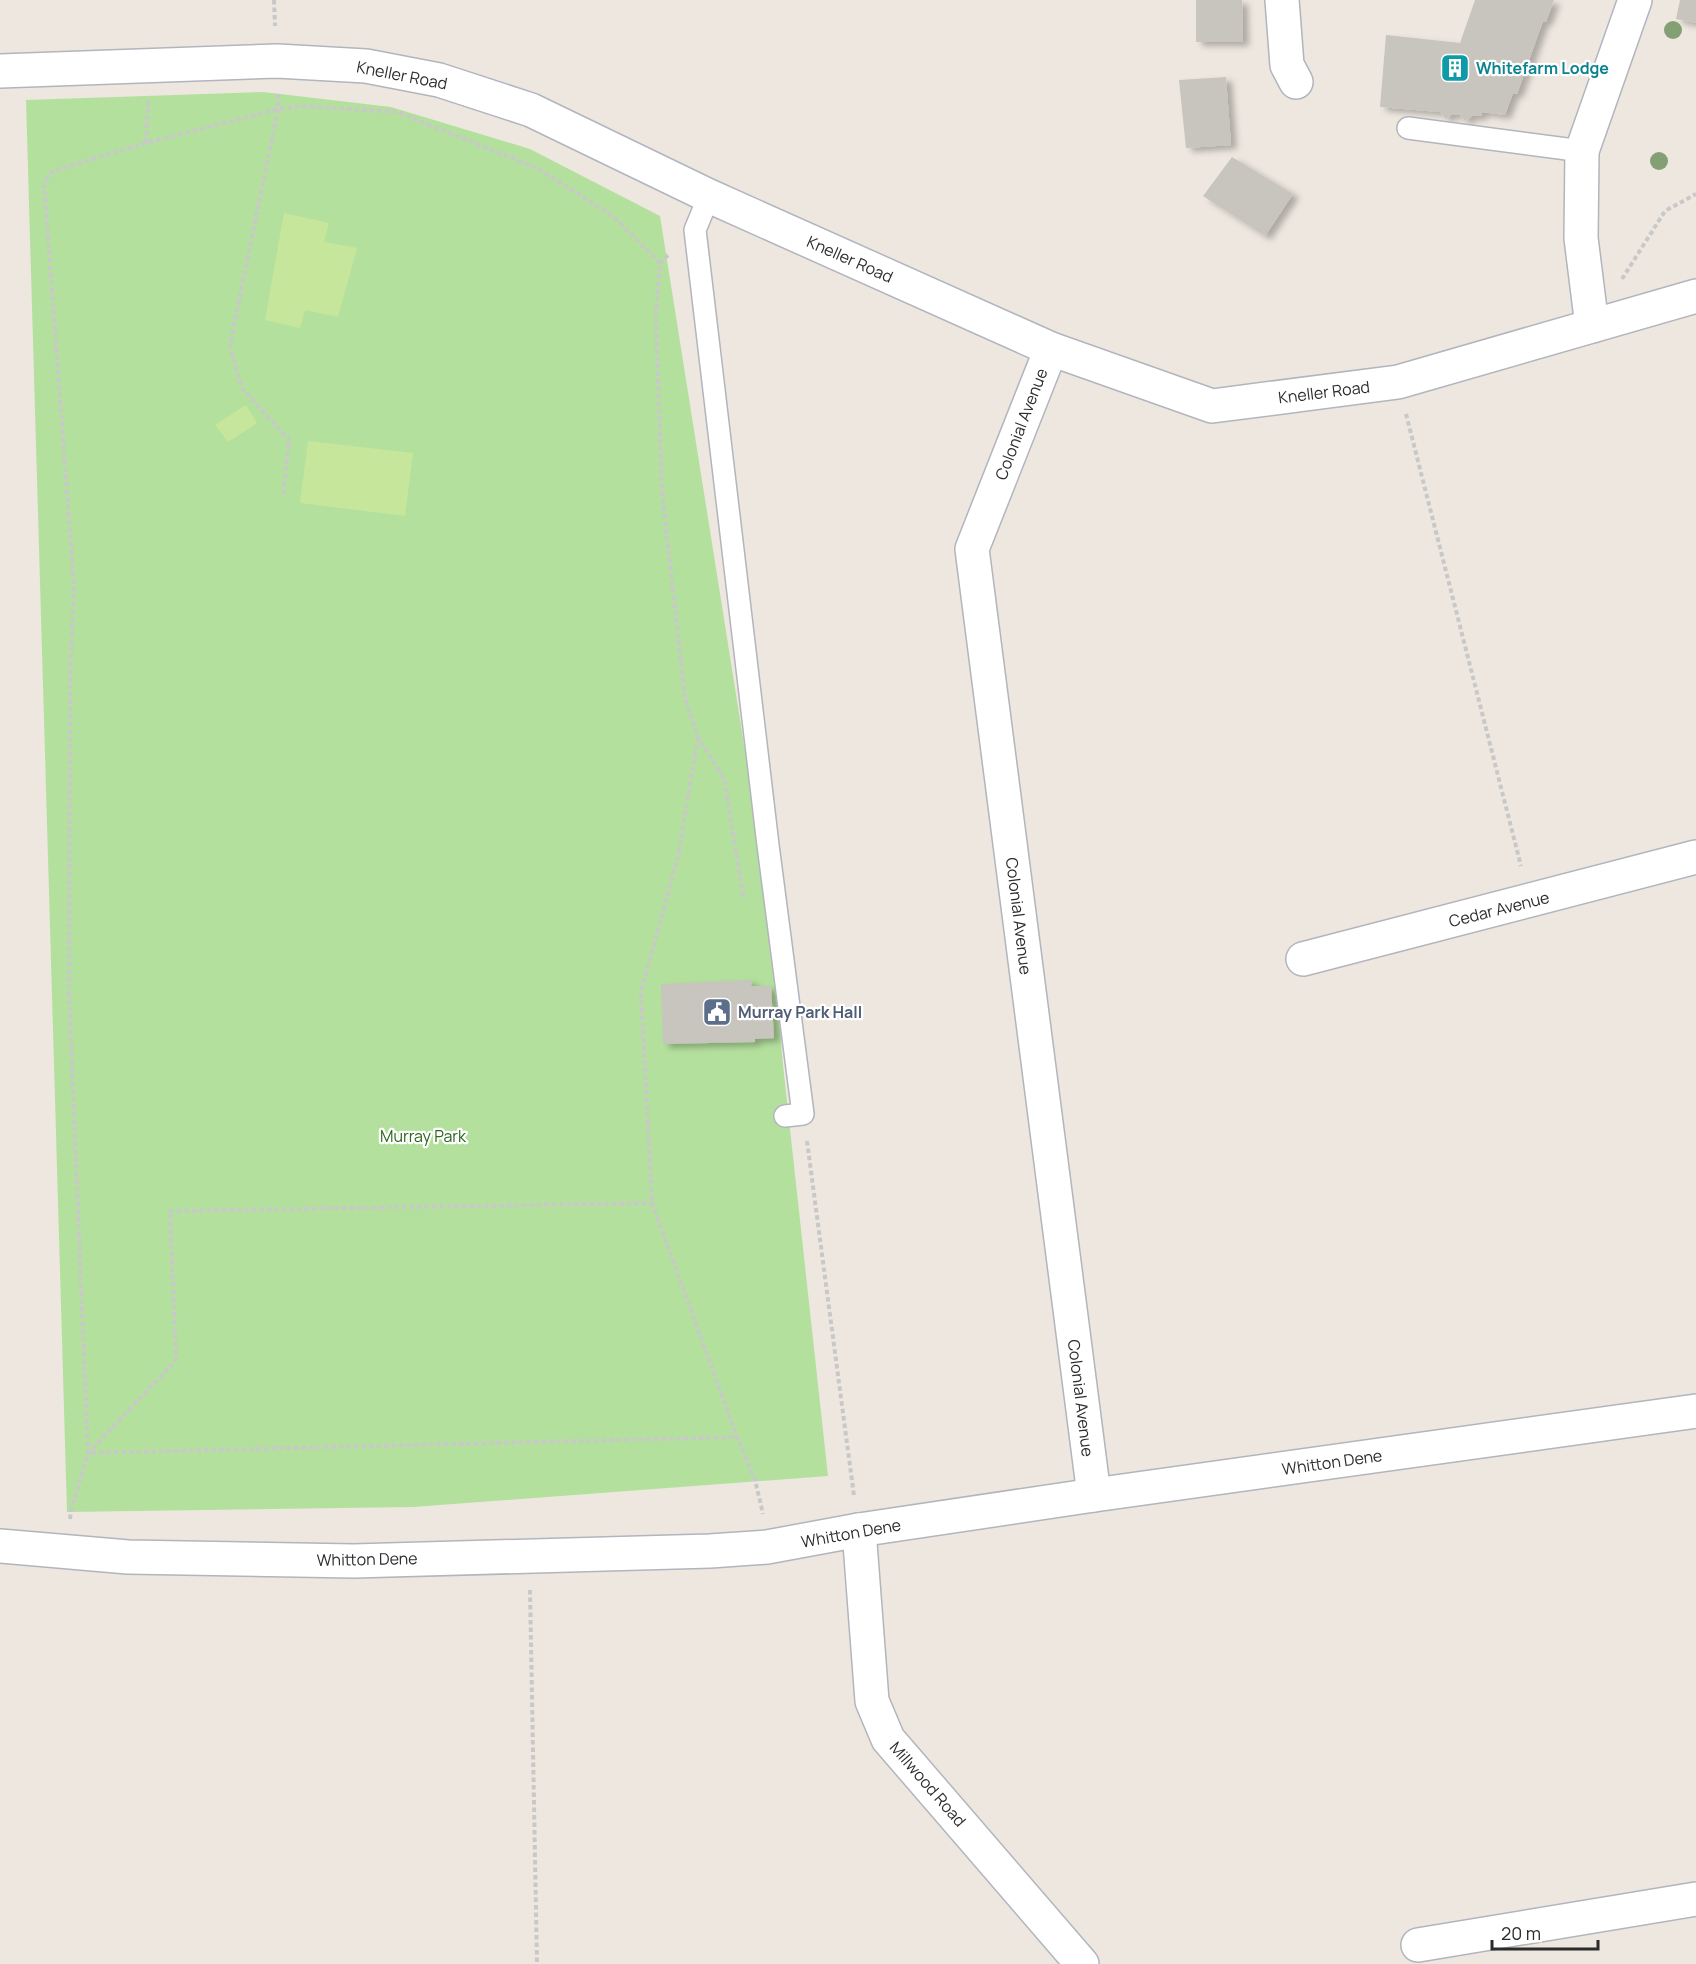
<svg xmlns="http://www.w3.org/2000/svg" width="1696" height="1964" viewBox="0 0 1696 1964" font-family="Manrope,sans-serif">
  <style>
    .green { fill: #b4e09e }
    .pitch { fill: #c6e69b }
    .building { fill: #c8c4be; filter: url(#shadow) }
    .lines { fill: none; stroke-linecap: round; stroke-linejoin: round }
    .service-casing { stroke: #b2b5be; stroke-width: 24 }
    .minor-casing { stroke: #b2b5be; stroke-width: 36 }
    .tertiary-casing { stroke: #b2b5be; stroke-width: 36 }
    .secondary-casing { stroke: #b2b5be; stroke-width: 36 }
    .path { stroke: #c8c8c8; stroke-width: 4; stroke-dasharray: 4.5 3; stroke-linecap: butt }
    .service { stroke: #fff; stroke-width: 21 }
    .minor { stroke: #fff; stroke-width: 33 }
    .tertiary { stroke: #fff; stroke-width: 33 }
    .secondary { stroke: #fff; stroke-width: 33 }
    .tree { fill: #83a075 }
    .labels { text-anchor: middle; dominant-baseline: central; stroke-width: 4.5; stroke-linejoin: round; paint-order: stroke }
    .culture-label { font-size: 16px; font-weight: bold; fill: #0d838f; stroke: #fff; text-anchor: start }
    .street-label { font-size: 16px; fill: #2c2c2c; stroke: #fff }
    .service-label { font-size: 16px; font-weight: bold; fill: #4e5e75; stroke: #fff; text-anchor: start }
    .park-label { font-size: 16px; fill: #2d661f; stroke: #fff }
  </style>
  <defs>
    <filter id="shadow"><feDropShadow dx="6" dy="4" stdDeviation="3" flood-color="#0004"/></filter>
  </defs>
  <rect width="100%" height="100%" fill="#ede7df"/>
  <path class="green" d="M263,92L391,107L530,149L660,216L769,902L783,1065L828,1476L413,1507L67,1512L26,100Z"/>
  <path class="pitch" d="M284,213L329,223L324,242L357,248L338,317L305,310L300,328L265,320Z
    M246,405L257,423L228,442L215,425Z
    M308,441L413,453L405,516L300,503Z"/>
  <path class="building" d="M1196,0H1242L1243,42H1196Z
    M1475,0H1554L1546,22L1543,21L1517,94L1513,93L1505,115L1482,112L1481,116H1472L1465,121L1460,115L1452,114L1446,119L1440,112L1380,107L1386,35L1460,43Z
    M1680,0H1696V23L1676,19Z
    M1226,77L1231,145L1186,148L1179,80Z
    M1232,157L1293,194L1265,236L1203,196Z
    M752,980L751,986H771L774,1038L755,1039V1042L663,1044L661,984Z"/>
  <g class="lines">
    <g class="service-casing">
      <path id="service" d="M1408,128L1582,151
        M709,196L695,230L768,845L803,1114L785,1116"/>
    </g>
    <g class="minor-casing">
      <path id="minor" d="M1282,0L1287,65L1296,82
        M1051,349L972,549L1094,1495
        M1303,959L1696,857
        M859,1530L872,1701L888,1739L1082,1964
        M1418,1945L1696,1899"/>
    </g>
    <g class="tertiary-casing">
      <path id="tertiary" d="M1592,326L1581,238L1582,151L1635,0
        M0,1546L128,1557L354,1561L710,1551L767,1547L859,1530L1094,1495L1696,1411"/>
    </g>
    <g class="secondary-casing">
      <path id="secondary" d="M0,71L277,61L366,66L439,80L531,110L709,196L1051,349L1212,406L1398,382L1696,296"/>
    </g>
    <path class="path" d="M274,0L275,26
      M278,94V109L230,345L241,387L289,440L283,496
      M146,143L148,101
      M668,255L660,263L656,315L662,493L685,698L698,737L724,778L744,900
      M660,263L614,217L537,168L397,112L302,106L278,109L146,143L53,171L44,183L74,587L70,671L69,994L88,1453L737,1437
      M1622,279L1665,211L1696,194
      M1406,414L1521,866
      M698,737L678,856L641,992L652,1203L737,1437L755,1480L763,1514
      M807,1141L854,1496
      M70,1519L71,1511L88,1453L176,1360L170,1211L652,1203
      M530,1590L537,1964"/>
    <use href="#service" class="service"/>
    <use href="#minor" class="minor"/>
    <use href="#tertiary" class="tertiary"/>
    <use href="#secondary" class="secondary"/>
  </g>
  <g class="tree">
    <circle cx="1673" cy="30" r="9"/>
    <circle cx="1659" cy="161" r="9"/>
  </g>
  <defs>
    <g id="building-square" transform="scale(1.5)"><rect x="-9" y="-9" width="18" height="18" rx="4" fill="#0f9aa8" stroke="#fff"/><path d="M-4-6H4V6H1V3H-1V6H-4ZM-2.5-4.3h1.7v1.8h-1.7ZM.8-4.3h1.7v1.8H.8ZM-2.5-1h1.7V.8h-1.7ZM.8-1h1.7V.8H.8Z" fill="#fff"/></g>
    <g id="civic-square" transform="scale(1.5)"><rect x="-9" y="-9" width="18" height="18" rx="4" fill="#5c6f8a" stroke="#fff"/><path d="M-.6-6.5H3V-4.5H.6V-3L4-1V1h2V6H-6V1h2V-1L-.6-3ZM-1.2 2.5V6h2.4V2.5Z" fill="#fff"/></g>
  </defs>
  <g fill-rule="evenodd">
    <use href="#building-square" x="1455" y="68"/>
    <use href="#civic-square" x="717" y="1012"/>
  </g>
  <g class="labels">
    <g class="culture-label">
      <text x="1476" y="68">Whitefarm Lodge</text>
    </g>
    <g class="street-label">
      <text transform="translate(402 75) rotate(11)">Kneller Road</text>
      <text transform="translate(850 259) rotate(24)">Kneller Road</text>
      <text transform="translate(1324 392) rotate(-7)">Kneller Road</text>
      <text transform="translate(1021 424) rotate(-69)">Colonial Avenue</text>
      <text transform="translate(1499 909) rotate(-14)">Cedar Avenue</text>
      <text transform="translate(1019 916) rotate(83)">Colonial Avenue</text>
      <text transform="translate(1081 1398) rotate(83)">Colonial Avenue</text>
      <text transform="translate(1332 1462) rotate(-8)">Whitton Dene</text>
      <text transform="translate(851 1533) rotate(-10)">Whitton Dene</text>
      <text transform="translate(367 1559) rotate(-1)">Whitton Dene</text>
      <text transform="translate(928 1784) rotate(49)">Millwood Road</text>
    </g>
    <g class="service-label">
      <text x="738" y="1012">Murray Park Hall</text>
    </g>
    <g class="park-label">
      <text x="423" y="1136">Murray Park</text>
    </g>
  </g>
  <path d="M1492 1940v9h106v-9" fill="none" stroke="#2c2c2c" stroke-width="3"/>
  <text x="1501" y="1940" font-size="18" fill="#2c2c2c" stroke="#ffffff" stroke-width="4.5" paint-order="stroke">20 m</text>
</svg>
